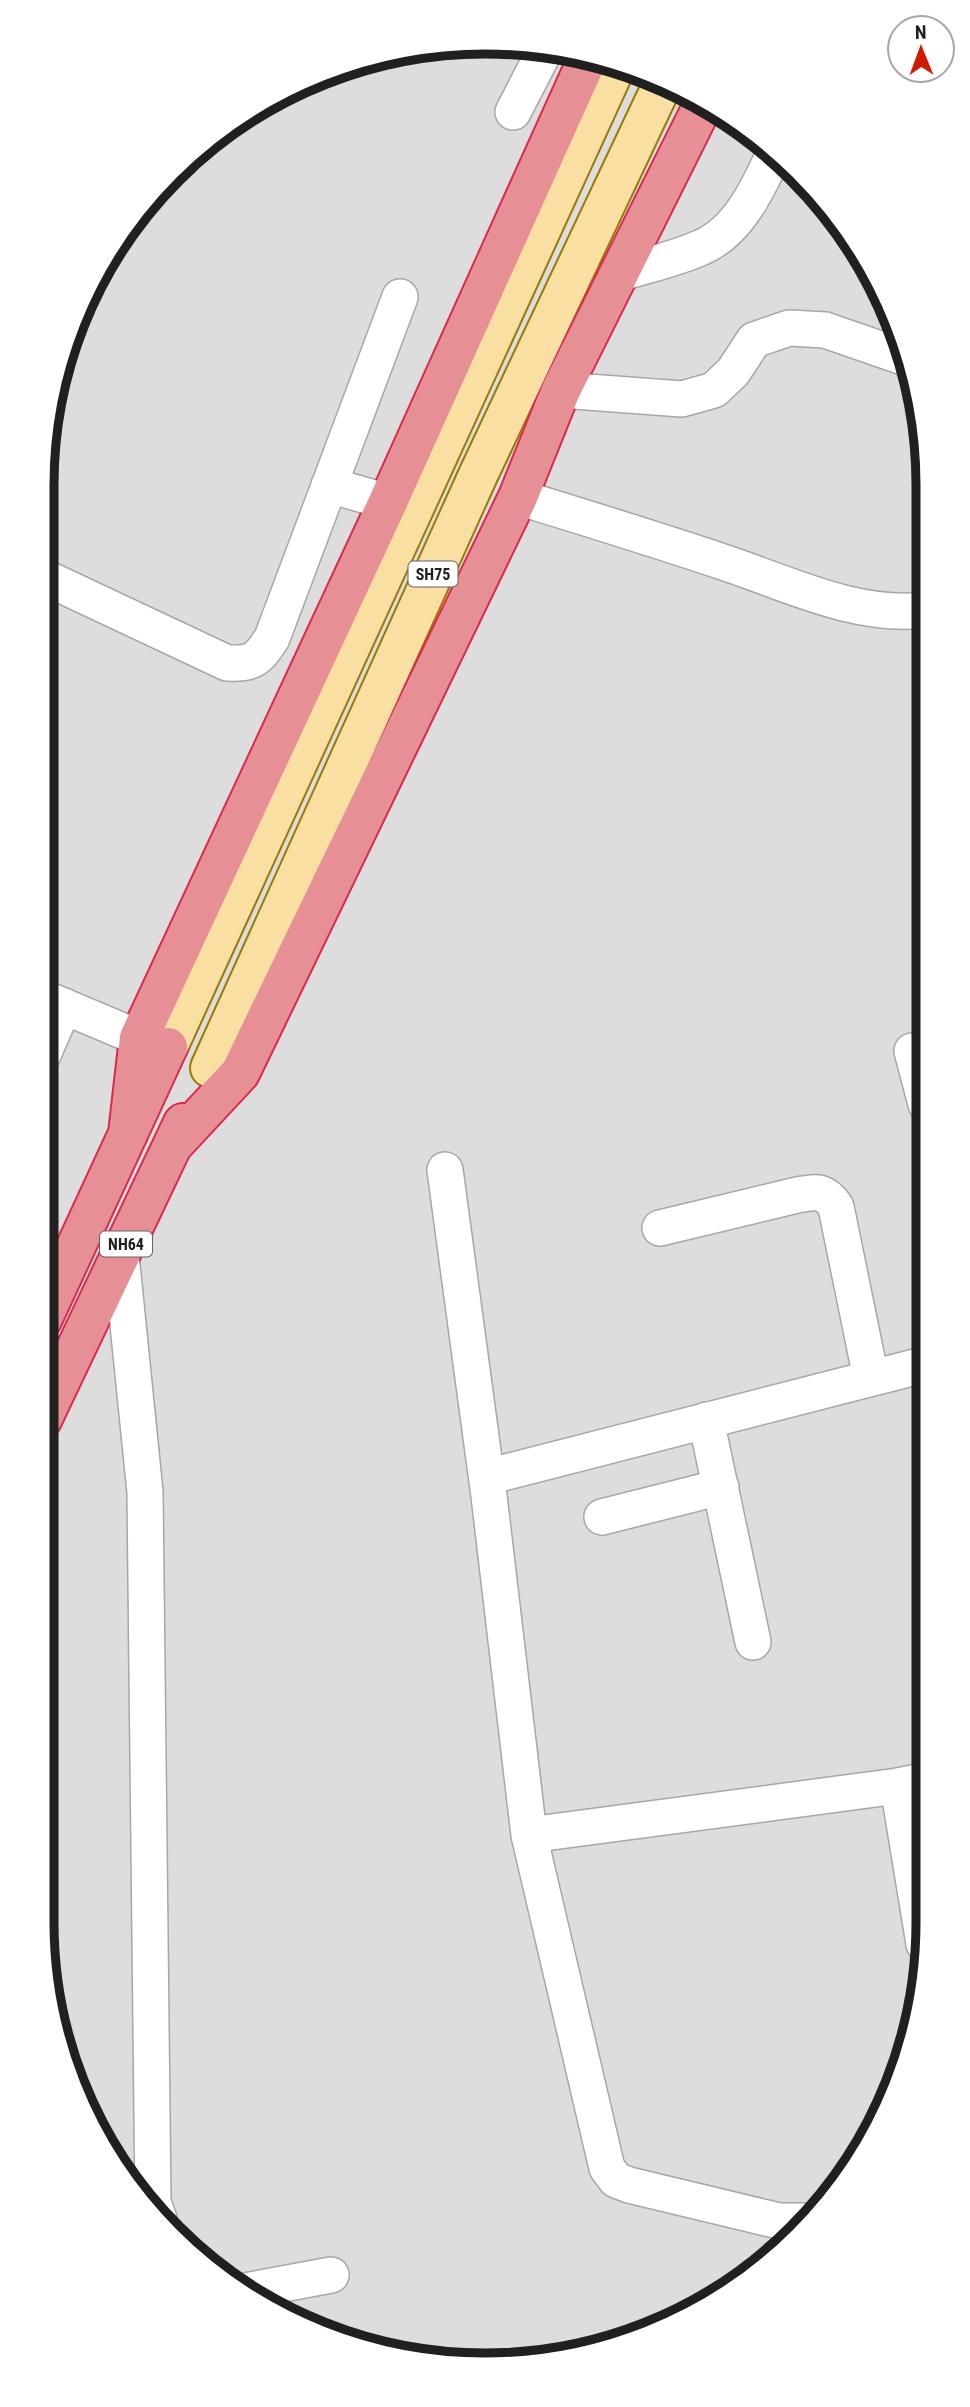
<svg xmlns="http://www.w3.org/2000/svg" width="970" height="2407" viewBox="0 0 970 2407" font-family="'Roboto Condensed',sans-serif">
  <style>
    .residential { fill: #dedddd }
    .lines { fill: none; stroke-linecap: round; stroke-linejoin: round }
    .minor-casing { stroke: #a7a7a7; stroke-width: 38 }
    .major-casing { stroke: #9a7a02; stroke-width: 42 }
    .highway-casing { stroke: #d92a50; stroke-width: 42 }
    .minor { stroke: #fff; stroke-width: 35 }
    .major { stroke: #fadfa2; stroke-width: 38 }
    .highway { stroke: #e69096; stroke-width: 38 }
    .labels { text-anchor: middle; dominant-baseline: central; stroke-width: 5; stroke-linejoin: round; paint-order: stroke }
    .shield { fill: #fff; stroke: #636363; stroke-width: 2 }
    .shield-label { font-size: 16px; font-weight: bold; fill: #202020 }
    .rim { fill: none; stroke: #202020; stroke-width: 9 }
  </style>
  <rect width="100%" height="100%" fill="#f0eee7"/>
  <path class="residential" d="M456,43L627,65L731,117L818,193L882,289L924,427L928,1922L905,2064L836,2192L707,2305L571,2357L427,2361L264,2306L152,2214L66,2065L42,1922V485L65,343L152,193L289,88Z"/>
  <g class="lines">
    <g class="minor-casing">
      <path id="minor" d="M513,112L543,54
        M619,274C646,265 676,259 702,247C739,231 758,188 774,154
        M561,390L682,399L714,390L733,372L754,340L789,328L825,330L903,357
        M329,485L388,502
        M518,497C586,518 655,539 723,562C787,583 855,618 925,610
        M42,576L227,663C253,664 258,660 272,638L400,297
        M42,997L139,1038
        M912,1051L926,1104
        M42,1057L64,1006
        M445,1170L489,1496L529,1835L607,2168L616,2180L629,2185L779,2221H803
        M660,1228L797,1195C816,1192 824,1189 836,1207L871,1378
        M121,1255L145,1492L153,2202L159,2219
        M706,1420L753,1642
        M487,1477L927,1364
        M602,1517L721,1487
        M898,1786L924,1944
        M529,1835L898,1786L928,1780
        M245,2291L331,2275"/>
    </g>
    <g class="major-casing">
      <path id="major" d="M168,1047L617,64
        M210,1068L479,473L663,83"/>
    </g>
    <g class="highway-casing">
      <path id="highway" d="M128,1134L139,1038L388,502L587,60
        M173,1145L240,1073L518,497L561,390L704,103
        M42,1320L168,1047
        M42,1420L183,1123"/>
    </g>
    <use href="#minor" class="minor"/>
    <use href="#major" class="major"/>
    <use href="#highway" class="highway"/>
  </g>
  <g class="labels">
    <g class="shield">
      <rect x="408.5" y="561.5" width="49" height="25" rx="5"/>
      <rect x="100" y="1231.5" width="52" height="25" rx="5"/>
    </g>
    <g class="shield-label">
      <text x="433" y="574">SH75</text>
      <text x="126" y="1244">NH64</text>
    </g>
  </g>
  <path d="M0 0H970V2407H0ZM485 54H485A431 431 0 0 1 916 485V1922A431 431 0 0 1 485 2353H485A431 431 0 0 1 54 1922V485A431 431 0 0 1 485 54Z" fill="#fff" fill-rule="evenodd"/>
  <path class="rim" d="M485 54H485A431 431 0 0 1 916 485V1922A431 431 0 0 1 485 2353H485A431 431 0 0 1 54 1922V485A431 431 0 0 1 485 54Z"/>
  <g transform="translate(921 49) rotate(359)"><circle r="33" fill="#ffffff" stroke="#a6a6a6" stroke-width="2"/>
  <path d="M0-5L12 26L0 18L-12 26Z" fill="#cd1c03"/>
  <text y="-10" font-size="19" font-weight="bold" text-anchor="middle" fill="#202020">N</text>
  </g>
</svg>
